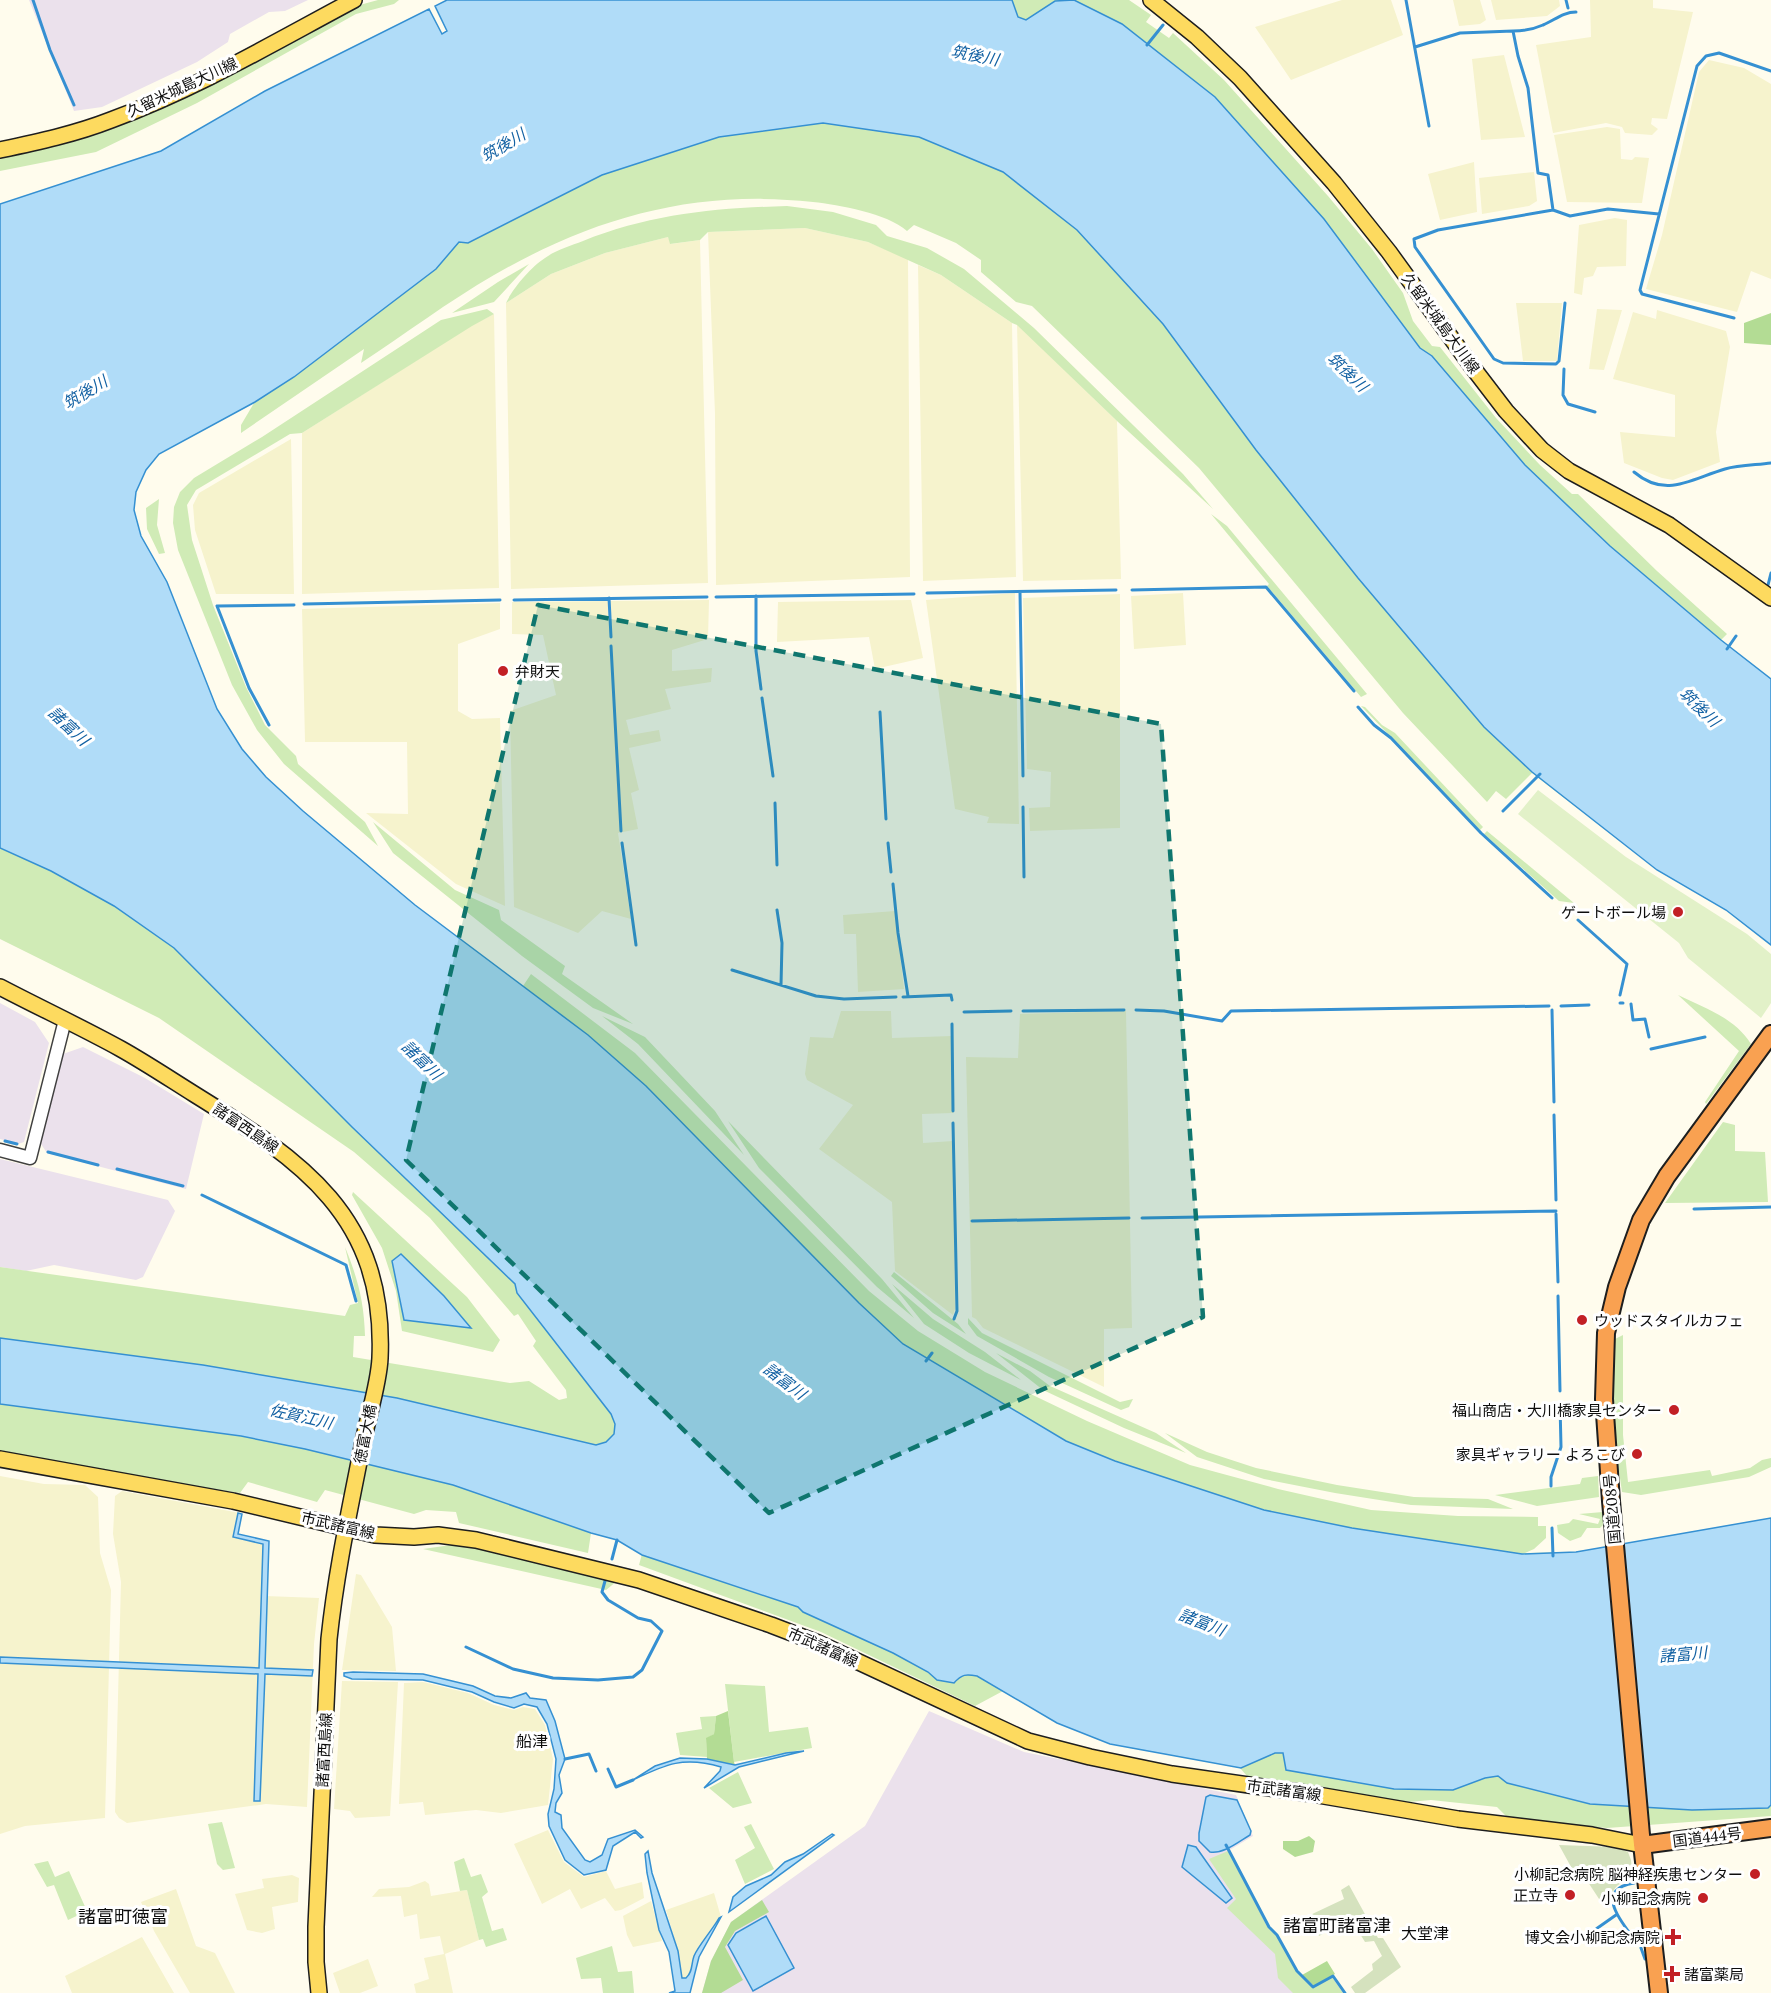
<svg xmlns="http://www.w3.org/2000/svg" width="1771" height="1993" viewBox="0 0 1771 1993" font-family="Lora,'Noto Sans JP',serif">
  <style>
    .industrial { fill: #ebe1ec }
    .farmland { fill: #f6f3cd }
    .green { fill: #d0ebb6 }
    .forest { fill: #b3dc94 }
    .cemetery { fill: #d5e2be }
    .pitch { fill: #e2f1c8 }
    .water { fill: #b0dcf8; stroke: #3590d2; stroke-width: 1.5 }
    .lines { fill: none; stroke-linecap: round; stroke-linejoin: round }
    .stream { stroke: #3590d2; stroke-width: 3 }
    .minor-casing { stroke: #404040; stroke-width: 15 }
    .major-casing { stroke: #1e1e1e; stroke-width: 18 }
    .highway-casing { stroke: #1e1e1e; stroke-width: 20 }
    .minor { stroke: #fff; stroke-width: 12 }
    .major { stroke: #fdda5f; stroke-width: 15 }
    .highway { stroke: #f9a151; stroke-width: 16 }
    .marked { fill: #0f766e; fill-opacity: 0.2; stroke: #0f766e; stroke-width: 4.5; stroke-dasharray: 12 8; stroke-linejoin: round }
    .poi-dot { fill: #c22025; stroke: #fff; stroke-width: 2 }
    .labels { text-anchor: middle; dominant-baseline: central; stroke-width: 6; stroke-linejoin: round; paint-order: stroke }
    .street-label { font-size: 15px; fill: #0d0d0d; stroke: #fff }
    .poi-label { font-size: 15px; fill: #0d0d0d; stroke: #fff; text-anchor: end }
    .water-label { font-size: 16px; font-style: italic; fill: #1261a3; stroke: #fff }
    .neighbourhood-label { font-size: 16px; fill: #0d0d0d; stroke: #fff }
    .quarter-label { font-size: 18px; fill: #0d0d0d; stroke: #fff }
  </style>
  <rect width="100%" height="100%" fill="#fffced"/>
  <path class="industrial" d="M29,0H308L285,11L269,12L230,34L228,42L197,62L102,107L74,111Z
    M0,1003L35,1022L49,1043L24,1142L18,1144L0,1139Z
    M83,1047L145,1078L204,1114L186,1189L47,1153L41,1144L63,1054Z
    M0,1159L168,1200L175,1211L143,1277L136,1280L54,1265L26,1271L0,1267Z
    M929,1711L1024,1752L1236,1795L1253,1836L1228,1851L1268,1928L1277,1936L1297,1971L1313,1988L1332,1977L1343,1993H702L711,1961L731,1922L865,1826Z"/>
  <path class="farmland" d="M1342,0H1391L1403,35L1291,80L1255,27Z
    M1453,0H1480L1486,20L1480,24L1459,26Z
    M1491,0H1559L1560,6L1547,16L1496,20Z
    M1590,0H1653V8L1693,12L1667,119L1652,118L1651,124L1658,129L1652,135L1625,133L1622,127L1606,123L1553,133L1536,45L1591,37Z
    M1504,55L1525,137L1481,140L1472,59Z
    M1709,60L1744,68L1771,84V279L1751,271L1737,312L1646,289L1662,235L1699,72Z
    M1607,127L1620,129L1621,159L1632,160L1635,157L1649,158L1642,203L1567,202L1554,135Z
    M1474,162L1477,212L1440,220L1428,174Z
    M1534,172L1537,201L1529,206L1482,214L1479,178Z
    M1615,218L1627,220L1626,266L1597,267L1593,276L1584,278L1582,295L1574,293L1579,225Z
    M805,228L868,242L908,259L910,577L716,585L715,414L708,232Z
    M668,237L671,244L700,240L708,583L511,589L506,303L551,274L605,253Z
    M918,265L941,275L1012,323L1016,577L923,581Z
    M1516,303H1562L1557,361H1523Z
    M1597,309L1622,310L1604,370L1589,369Z
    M1657,310L1726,331L1730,347L1716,432L1720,462L1673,480L1662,478L1624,463L1620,432L1675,437V395L1613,379L1633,312L1656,319Z
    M494,314L499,588L302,594V433L472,325Z
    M1017,324L1117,421L1121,579L1023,581Z
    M291,439L294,594H216L195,530L193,505L199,493Z
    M1015,593L1019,824L987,823L989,817L955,809L926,600Z
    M1183,593L1186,645L1134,649L1131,596Z
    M1120,594V828L1030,831L1029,808L1050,807L1051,772L1027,769L1023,598Z
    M709,600L708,639L672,650V671L712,668L711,682L665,689L671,709L626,720L630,735L659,730L661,741L629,748L639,790L631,793L638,829L618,833L631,919L602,911L578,933L514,907L510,711L556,695L543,635L512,634V602Z
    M911,600L923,658L875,669L869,637L777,642L778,602Z
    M500,603V629L458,644V711L472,719L500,718L505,906L456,884L366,813L408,814L407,742H305L302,609Z
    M895,911L904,989L858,992L856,934H844L843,915Z
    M841,1011H891L892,1038L952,1036L953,1113L922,1114L923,1143L953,1141L955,1309L953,1315L895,1271L892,1202L819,1149L853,1105L807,1080L805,1074L810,1037L833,1038Z
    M1126,1011L1132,1328L1104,1329V1387L983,1328L976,1319L972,1317L966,1057L1018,1058L1020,1014Z
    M0,1476L44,1484L85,1485L98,1497L100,1553L111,1590L105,1818L25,1826L0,1834Z
    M122,1491L240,1513L236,1535L265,1542V1596L319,1598L314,1644L307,1807L266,1804L127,1823L119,1818L115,1812L121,1582L113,1534L115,1496Z
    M356,1574L361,1575L392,1627L396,1671L342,1670Z
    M342,1681L398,1682L390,1816L355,1818L350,1811L334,1809Z
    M423,1682L468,1693L494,1705L514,1710L523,1707L535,1709L545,1725L553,1759L548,1805L501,1813L476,1810L425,1815L423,1802L399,1804L404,1683Z
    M548,1830L564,1862L584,1877L606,1871L615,1889L642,1882L644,1898L621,1910L615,1911L605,1898L581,1909L570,1889L542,1904L514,1844Z
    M292,1875L299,1878L298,1902L272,1907L275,1929L262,1933L247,1930L235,1894L264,1888L262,1879Z
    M425,1881L429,1884L431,1896L467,1890L479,1940L445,1954L453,1993H416L414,1984L429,1979L424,1958L444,1954L440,1936L420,1939L417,1914L404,1917L401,1896L372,1897L379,1889L409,1887Z
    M176,1889L196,1946L215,1953L235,1993H190L154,1931L141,1902Z
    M714,1893L721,1917L719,1918L712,1932L695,1953L690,1974L686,1978H682L678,1951L666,1910Z
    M651,1901L662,1941L633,1947L627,1935L623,1916Z
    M142,1937L174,1993H72L65,1976Z
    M368,1959L378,1986L360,1993H340L333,1973Z"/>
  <path class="green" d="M378,0H399L394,4L356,14L197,103L96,152L0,171V156L30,150L356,6Z
    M1000,0H1129L1151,15L1146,22L1169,38L1173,33L1224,80L1328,196L1372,249L1403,293L1413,321L1432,346L1440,347L1496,418L1540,465L1572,494H1578L1657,571L1727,634L1721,640L1771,679V691L1025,32Z
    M823,116L943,132L1088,229L1771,945L1726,910L1657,870L1532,773L1506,799L1496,791L1487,802L1403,713L1199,468L1032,306L1016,302L981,272V260L956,243L914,225L907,231C887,213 839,205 813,202C696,189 595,217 494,275C449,301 405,334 361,363L364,349L241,433V425L254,403L159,454L146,470L136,492L134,510L141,536L167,582L217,709L242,749L266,777L303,811L415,905L523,986L531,974L635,1053L869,1291L918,1331L985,1372L1087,1421L1190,1465L1278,1489L1371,1510L1458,1516L1538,1517V1526H1546V1538L1534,1549L1525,1553L1576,1552L1771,1518L1521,1564L1151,1493L912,1362L235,760L131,523L136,471L159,442L451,245L677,140Z
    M787,206L833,212L876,225L887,236L927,248L964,269L1034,328L1183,474L1213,509L1117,421L1017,325L1012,323L941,275L868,242L805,228L708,232L700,240L670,244L668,237L605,253L551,274L506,303C513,288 531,267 545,258C556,250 570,246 583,241C650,214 715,208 787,206Z
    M529,264L494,302L452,313L498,282Z
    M487,309L494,314L472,326L302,433L290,434L196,490L187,505L192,540L213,605L246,687L265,725L296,756L298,764L365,822L378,846L284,764L257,730L232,685L178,550L173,523L174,507L180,492L194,478L262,437L441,320Z
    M159,499L157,525L165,553L159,554L147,529L146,508Z
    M1211,514L1227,526L1367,694L1361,697L1267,586L1269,584Z
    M1361,706L1365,707L1382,725L1395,733L1483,827L1480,830Z
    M373,822L455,890L499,910L501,920L565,966L562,974L633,1024L593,1008L522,956L393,853Z
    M1487,831L1574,903L1559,901L1484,834Z
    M0,841L180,942L510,1271L616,1410L625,1451L0,1346V1267L345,1316L350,1305L358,1303L345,1247C358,1279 364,1302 365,1336H354L353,1357L510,1383L529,1381L559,1400L567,1398L566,1390L533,1346L536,1341L518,1314L514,1316L430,1218L354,1152L159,1018L0,939Z
    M1678,995C1705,1008 1735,1018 1751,1044L1706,1104L1705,1102L1739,1051Z
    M602,1016L645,1037L715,1111L744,1155L638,1044Z
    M728,1121L882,1279L914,1318L877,1287L759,1168Z
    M1723,1122L1735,1125V1151L1765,1152L1768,1202L1665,1203Z
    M353,1192L467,1297L500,1340L493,1352L402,1331L396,1291L382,1248L352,1195Z
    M894,1272L958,1324L966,1334L933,1313L891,1276Z
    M892,1284L933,1319L985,1352L1021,1380L969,1353L924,1324Z
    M968,1318L982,1333L1120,1402L1133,1399L1129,1407L1121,1410L1049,1377L977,1336L968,1324Z
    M1623,1335V1435L1628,1482L1710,1470L1712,1476L1750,1468L1762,1460L1771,1458V1467L1749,1477L1641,1495L1622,1492L1617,1457L1613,1390L1615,1339Z
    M996,1353L1030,1371L1050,1386L1156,1433L1186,1453L1124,1428L1043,1390Z
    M0,1392L518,1487L1280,1747L1771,1793V1816L1607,1828L1508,1818L1497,1807L1431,1800L1409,1802L1247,1776L1240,1768L1110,1744L1057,1723L1003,1691L975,1706L821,1632L639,1565L642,1554L617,1540L591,1533L588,1553L459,1523L456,1512L426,1510L414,1514L325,1490L317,1502L248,1482L240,1493L174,1483L0,1451Z
    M1165,1433L1207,1452L1256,1468L1337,1485L1414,1497L1488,1499L1513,1509L1411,1505L1335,1493L1264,1479L1197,1457Z
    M1598,1476L1599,1497L1537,1506L1495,1495L1580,1484L1582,1478Z
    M1603,1512L1604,1524L1600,1528H1587L1581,1537L1570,1541L1558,1533L1557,1525L1569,1523L1573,1519L1598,1524L1600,1519L1579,1514Z
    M451,1545L501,1551L617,1581L606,1590L423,1549Z
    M725,1684L765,1686L769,1732L808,1727L812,1748L734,1762Z
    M716,1716L714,1734L706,1739L707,1757L680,1755L676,1733L702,1729L700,1717Z
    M738,1772L752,1803L733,1808L709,1788Z
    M222,1822L235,1868L223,1870L217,1864L208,1824Z
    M751,1824L774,1869L745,1884L735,1860L755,1848L744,1827Z
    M1228,1851L1268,1928L1277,1936L1297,1971L1313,1988L1332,1977L1343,1993H1293L1278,1978L1275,1954L1227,1908L1236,1899L1209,1859Z
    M464,1858L471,1877L481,1874L488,1892L482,1897L492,1931L503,1928L507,1940L486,1947L483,1939L479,1940L467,1890L460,1891L454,1862Z
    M48,1861L55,1877L69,1871L87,1911L68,1920L54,1885L47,1887L34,1864Z
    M612,1946L618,1972L632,1971L634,1993H603L601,1978L581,1979L576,1958Z"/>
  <path class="forest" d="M1771,313V345L1744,343V323Z
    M728,1711L734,1762L735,1765L707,1759L706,1738L714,1734L716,1716Z
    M1309,1836L1315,1841L1313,1852L1295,1857L1283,1849V1841H1298Z
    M762,1900L769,1912L735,1931L725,1947L743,1980L721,1993H702L711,1961L731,1922Z
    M1327,1961L1335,1974L1314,1986L1302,1975Z"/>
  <path class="cemetery" d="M1559,1845L1616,1847L1628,1852L1631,1860L1633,1880C1616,1883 1613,1887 1610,1905H1603L1584,1876H1576Z
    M1349,1885L1378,1938H1383L1401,1967L1365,1993H1355L1351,1987L1373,1970L1372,1964L1382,1956L1374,1941L1365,1942L1357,1929L1350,1932L1343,1923L1319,1936L1308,1916L1344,1899L1341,1890Z"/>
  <path class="pitch" d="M1538,790L1626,857L1747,934L1771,954V1003L1761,1018L1688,958L1679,943L1518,814Z"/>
  <path class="water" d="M447,0H1012L1018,17L1026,20L1055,1L1074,0L1122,24L1215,97L1324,219L1420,348L1432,356L1525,465L1610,546L1721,640L1771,679V945L1726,910L1657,870L1532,772L1484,727L1358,578L1256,450L1163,324L1077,230L1003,172L919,137L823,123L719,137L602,175L468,243L459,242L436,269L294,377L255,402L159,454L146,470L136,492L134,510L141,536L167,582L217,709L242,749L266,777L303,811L415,905L588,1035L646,1086L859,1303L903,1344L1066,1441L1115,1461L1264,1510L1352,1528L1522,1554L1576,1552L1771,1518V1805L1768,1808L1692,1810L1590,1804L1507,1783L1498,1776L1485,1778L1453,1790L1394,1789L1286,1770L1283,1753H1275L1241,1768L1110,1744L1057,1723L977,1676C966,1674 962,1674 954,1683L937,1680L928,1672L893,1653L803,1612L798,1607L642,1555L617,1540L591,1533L453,1485L305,1449L241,1436L0,1404V1338L203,1365L397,1398L596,1445L606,1442L614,1434L615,1424L611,1414L517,1293L515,1284L352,1127L174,948L114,906L51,871L0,848V204L161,151L265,91L429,9L442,34L447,31L435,6Z
    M401,1254L444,1296L471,1328L404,1320L392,1261Z
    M238,1513L242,1514L238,1534L269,1541L265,1668L313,1670L312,1676L265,1674L260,1801H254L258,1674L0,1663V1657L259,1668L263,1544L233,1537Z
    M353,1672L423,1674L473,1686L495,1696L511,1698L526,1693L530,1698L546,1700L555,1721L565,1759L559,1775L562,1793L556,1803L555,1812L561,1815L562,1828L585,1860L590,1862L602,1855L608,1839L635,1830L643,1837L641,1838L635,1832L613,1846L606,1870L584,1875L565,1860L549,1826L548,1814L554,1789L556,1759L547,1724L537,1707L524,1704L514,1708L494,1702L472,1692L423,1680L352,1679L344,1676V1673Z
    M804,1751L739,1767L704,1788L720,1771L721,1767C684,1756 666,1764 633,1780L655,1766L680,1758L707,1759L735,1765L786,1753Z
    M1210,1795L1237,1800L1251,1831L1250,1835C1238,1842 1224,1854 1210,1852L1199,1841V1833L1206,1797Z
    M832,1834L834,1835L729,1912L733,1897L746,1886L771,1875L785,1862L803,1854Z
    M1188,1845L1196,1847L1232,1898L1226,1903L1182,1867Z
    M648,1851L652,1873L678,1951L682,1978H686C693,1972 691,1964 694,1956C698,1946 713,1929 719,1918L721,1917L699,1957L690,1993H669L675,1991L669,1952L659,1930L647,1873L645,1854Z
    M766,1916L794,1968L753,1991L728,1945L736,1933Z"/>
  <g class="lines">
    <path class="stream" d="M33,0L50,50L74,105
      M1406,0L1429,126
      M1566,0L1568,8
      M1513,31C1523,31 1534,29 1543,25C1555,20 1563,12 1576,12
      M1147,45L1163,25
      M1415,47L1460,33L1513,31L1518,56L1528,88L1538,173L1548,175L1553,210
      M1565,303L1559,361L1556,364L1503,363L1494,359L1415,247L1414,239L1438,230L1553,210L1570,216L1608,209L1659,214
      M1734,318L1642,294L1640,290L1697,66L1706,56L1719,53L1771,71
      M1564,369L1563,395L1568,404L1595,412
      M1634,472C1666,499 1691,479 1725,469C1739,465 1756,465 1771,463
      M1768,585L1771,573
      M1132,590L1266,587L1354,691
      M1020,592L1023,776
      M927,593L1116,590
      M756,596V651L761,689
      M716,597L914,594
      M609,598L611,637
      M514,600L707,597
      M304,604L500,600
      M611,646L621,831
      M1727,649L1736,636
      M762,698L773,776
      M1358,707L1374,725L1391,738L1481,833L1552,898
      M880,712L886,819
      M269,725L249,688L217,606L294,605
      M775,803L777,865
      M1023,807L1024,877
      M1503,811L1540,774
      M622,843L636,945
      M888,843L891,872
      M893,884L898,933L908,996
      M777,910L782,943L781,985
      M1578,920L1627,964L1620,995
      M732,970L816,996L844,999L896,997
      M903,997L951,995L952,1000
      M1620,1003H1623
      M1631,1004L1633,1020L1645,1019L1649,1037
      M1561,1006L1589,1005
      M1136,1010L1164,1011L1222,1021L1231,1011L1549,1006
      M1552,1010L1554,1102
      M1023,1011L1124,1010
      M964,1012L1011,1011
      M952,1024L953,1111
      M1651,1049L1705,1037
      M1554,1115L1556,1200
      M953,1123L957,1311L954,1319
      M5,1141L17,1144
      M48,1152L98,1165
      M117,1169L183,1186
      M202,1195L346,1265L356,1301
      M1694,1209L1771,1207
      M1556,1214L1558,1282
      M1142,1218L1556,1211
      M972,1221L1129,1218
      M1558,1296L1560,1391
      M926,1361L932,1353
      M1551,1486V1477L1561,1447L1560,1404
      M1552,1528L1553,1556
      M612,1559L617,1540
      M466,1647L513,1669L553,1678L598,1680L633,1677L642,1670L662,1631L651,1621L638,1618L608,1600L602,1592L605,1581
      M565,1759L589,1754L596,1771
      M608,1769L616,1787L633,1780
      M1226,1845L1269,1927L1277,1935L1297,1971L1313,1987L1333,1976L1345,1993
      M1632,1936C1618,1918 1596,1889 1634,1883
      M1579,1941L1616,1915
      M1641,1948L1645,1959"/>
    <g class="minor-casing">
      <path id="minor" d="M0,1150L30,1158L65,1020"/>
    </g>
    <g class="major-casing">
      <path id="major" d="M1151,0L1197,37L1240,78L1334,183L1389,252L1470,364L1506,411L1542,450L1569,471L1669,525L1771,598
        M0,150C38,142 75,134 111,120C196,89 275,42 354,0
        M0,987C40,1008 81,1027 121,1049C146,1063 170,1079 194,1094C302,1161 386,1216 380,1358C379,1383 368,1417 363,1442C350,1508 336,1572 329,1639L316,1927V1962L319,1993
        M0,1459L233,1501L375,1535L414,1537L438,1535L476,1540L639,1580L771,1625L818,1643L1028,1741L1090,1757L1172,1774L1312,1794L1458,1819L1592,1835L1642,1845"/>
    </g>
    <g class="highway-casing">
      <path id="highway" d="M1642,1845L1771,1828
        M1659,1993L1641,1835L1611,1501L1604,1399L1606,1333L1617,1287L1641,1220L1667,1176L1771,1034"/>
    </g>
    <use href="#minor" class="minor"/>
    <use href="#major" class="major"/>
    <use href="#highway" class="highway"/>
  </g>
  <path class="marked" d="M538,605L1161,724L1203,1317L769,1513L406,1160Z"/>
  <g class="poi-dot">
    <circle cx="503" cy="671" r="6"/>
    <circle cx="1678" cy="912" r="6"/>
    <circle cx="1582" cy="1320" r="6"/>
    <circle cx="1674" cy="1410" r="6"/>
    <circle cx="1637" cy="1454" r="6"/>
    <circle cx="1755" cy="1874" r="6"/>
    <circle cx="1570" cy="1895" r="6"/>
    <circle cx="1703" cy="1898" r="6"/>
    <path d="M1670 1928h6v6h6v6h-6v6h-6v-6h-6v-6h6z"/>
    <path d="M1669 1965h6v6h6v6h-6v6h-6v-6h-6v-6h6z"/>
  </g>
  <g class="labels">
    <g class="street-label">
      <text transform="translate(182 87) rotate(-25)">久留米城島大川線</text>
      <text transform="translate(1441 323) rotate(54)">久留米城島大川線</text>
      <text transform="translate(246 1128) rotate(34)">諸富西島線</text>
      <text transform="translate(365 1434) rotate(-79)">徳富大橋</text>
      <text transform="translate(1612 1509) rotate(-95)">国道208号</text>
      <text transform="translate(338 1525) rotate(13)">市武諸富線</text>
      <text transform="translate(823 1647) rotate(24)">市武諸富線</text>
      <text transform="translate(324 1750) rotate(-87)">諸富西島線</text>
      <text transform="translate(1284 1790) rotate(8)">市武諸富線</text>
      <text transform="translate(1707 1837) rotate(-7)">国道444号</text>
    </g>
    <g class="poi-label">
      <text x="515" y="671" text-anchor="start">弁財天</text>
      <text x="1666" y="912">ゲートボール場</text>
      <text x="1594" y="1320" text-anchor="start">ウッドスタイルカフェ</text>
      <text x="1662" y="1410">福山商店・大川橋家具センター</text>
      <text x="1625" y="1454">家具ギャラリー よろこび</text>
      <text x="1743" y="1874">小柳記念病院 脳神経疾患センター</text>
      <text x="1558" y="1895">正立寺</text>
      <text x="1691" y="1898">小柳記念病院</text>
      <text x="1660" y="1937">博文会小柳記念病院</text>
      <text x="1684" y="1974" text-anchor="start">諸富薬局</text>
    </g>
    <g class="water-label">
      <text transform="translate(975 55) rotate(11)">筑後川</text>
      <text transform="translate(503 145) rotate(-31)">筑後川</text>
      <text transform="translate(1348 372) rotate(44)">筑後川</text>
      <text transform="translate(85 392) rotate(-31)">筑後川</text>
      <text transform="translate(1700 707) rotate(44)">筑後川</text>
      <text transform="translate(69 726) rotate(43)">諸富川</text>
      <text transform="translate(422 1060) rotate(44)">諸富川</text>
      <text transform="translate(785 1381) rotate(37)">諸富川</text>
      <text transform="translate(301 1416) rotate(13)">佐賀江川</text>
      <text transform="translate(1202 1622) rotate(21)">諸富川</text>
      <text transform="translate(1683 1654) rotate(-5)">諸富川</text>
    </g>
    <g class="neighbourhood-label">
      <text x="532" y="1741">船津</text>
      <text x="1425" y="1933">大堂津</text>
    </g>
    <g class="quarter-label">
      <text x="123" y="1916">諸富町徳富</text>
      <text x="1337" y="1925">諸富町諸富津</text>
    </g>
  </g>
</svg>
